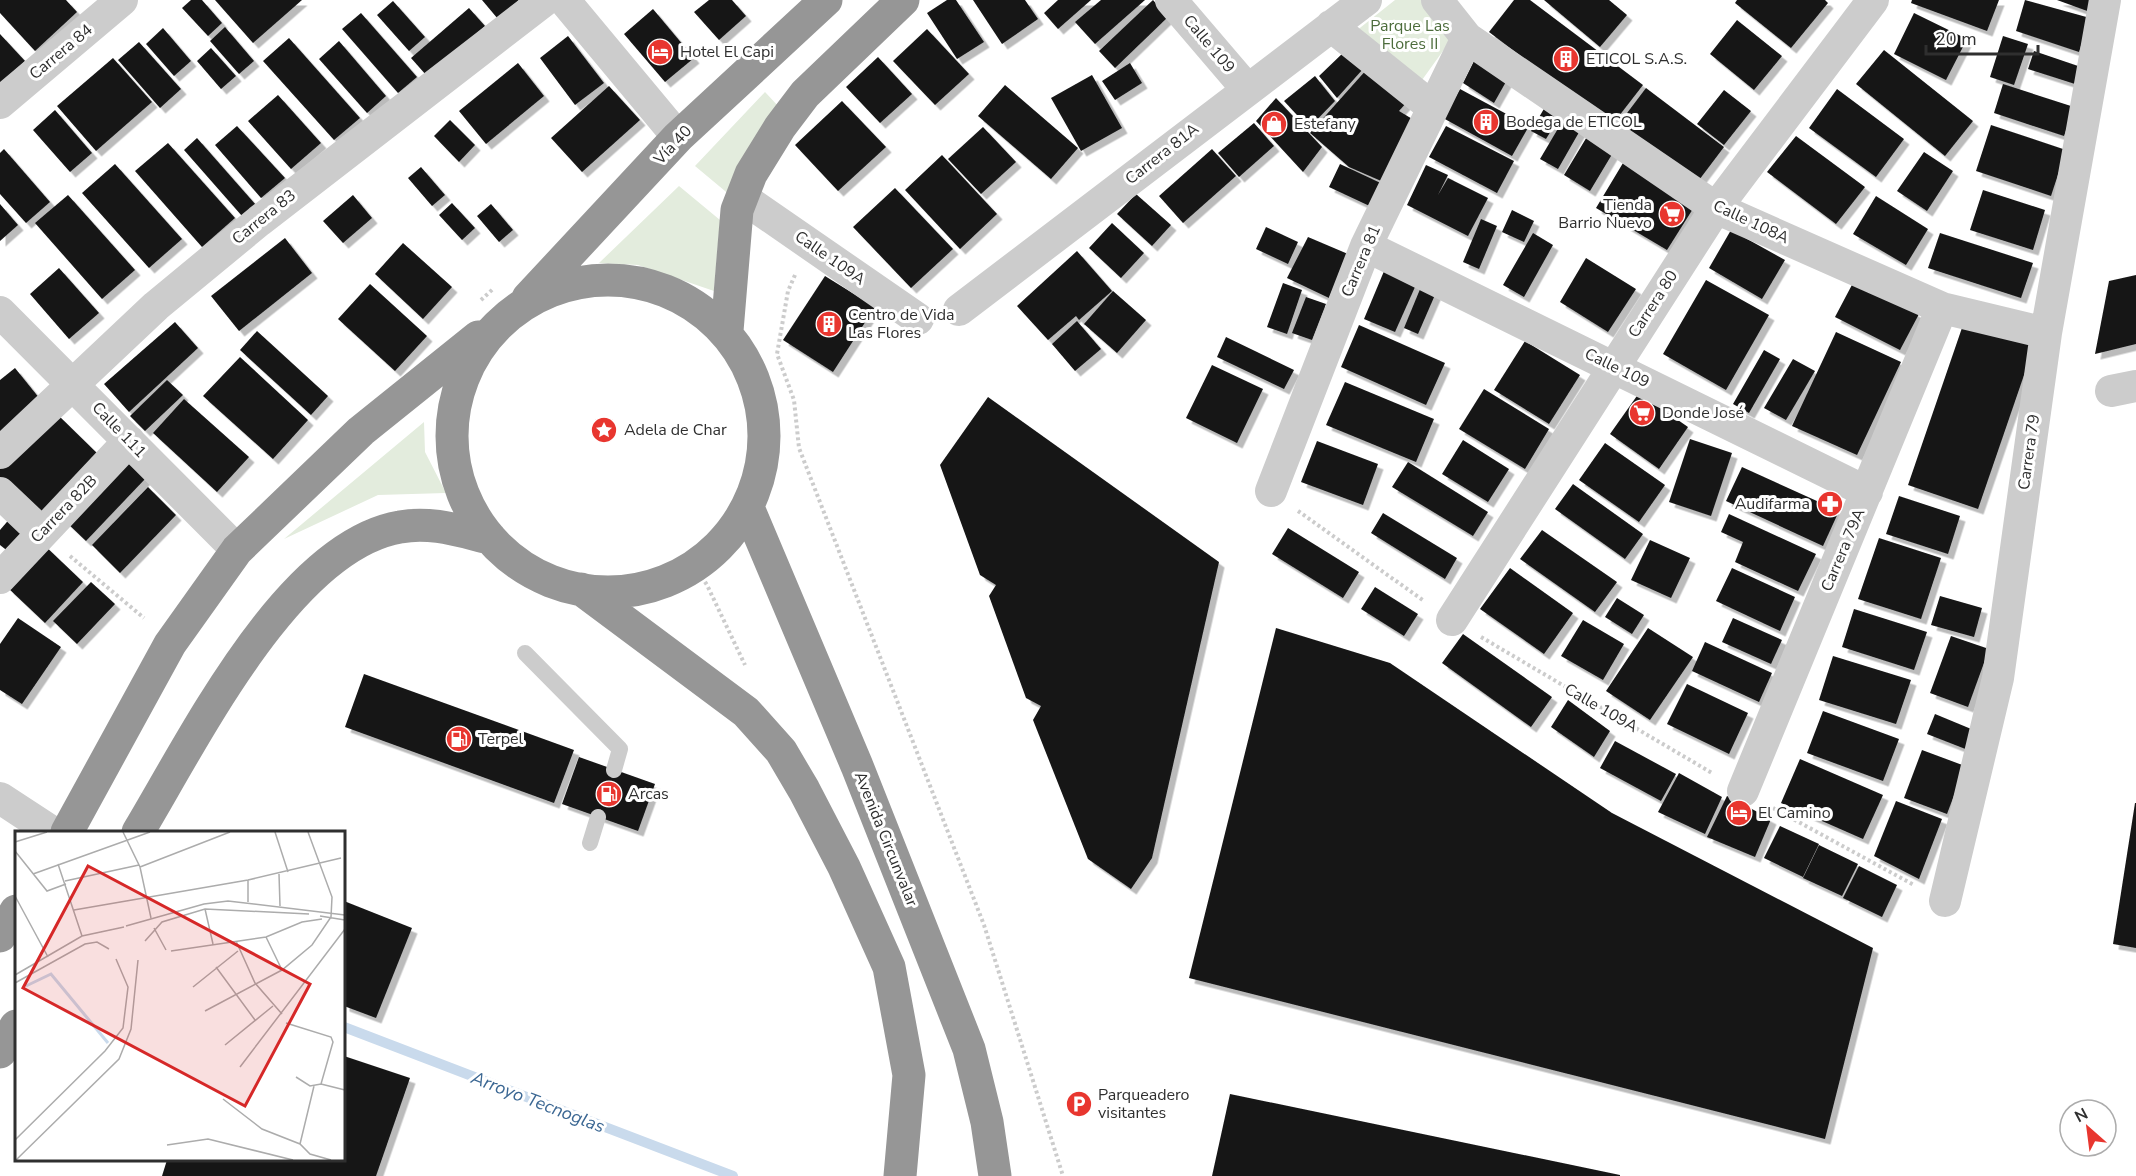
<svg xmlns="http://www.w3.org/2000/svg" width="2136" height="1176" viewBox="0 0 2136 1176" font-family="'Nunito Sans',sans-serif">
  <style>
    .green { fill: #e3ecdd }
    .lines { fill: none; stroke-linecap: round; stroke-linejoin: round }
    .stream { stroke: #c9daec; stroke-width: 10 }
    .building { fill: #161616; filter: url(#shadow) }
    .path { stroke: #ccc; stroke-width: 4; stroke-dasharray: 3 3; stroke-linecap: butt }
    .lane { stroke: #ccc; stroke-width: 16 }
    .street { stroke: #ccc; stroke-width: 32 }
    .highway { stroke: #969696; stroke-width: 33 }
    .labels { text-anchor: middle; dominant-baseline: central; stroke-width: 6; stroke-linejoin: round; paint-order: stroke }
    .park-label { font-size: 16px; fill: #4c6c3b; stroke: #fff }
    .street-label { font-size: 16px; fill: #2f2f2f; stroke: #fff }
    .poi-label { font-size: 16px; fill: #2f2f2f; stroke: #fff; text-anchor: start }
    .water-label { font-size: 18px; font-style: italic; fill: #3b6793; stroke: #fff }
    .inset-river { fill: none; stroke: #c9daec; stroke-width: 3 }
    .inset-road { fill: none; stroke: #acacac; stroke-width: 1.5 }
    .view { fill: #d62828; fill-opacity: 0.15; stroke: #d62828; stroke-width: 3 }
    .inset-edge { fill: none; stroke: #2f2f2f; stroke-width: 3 }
  </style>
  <defs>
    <filter id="shadow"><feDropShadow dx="5.5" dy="5.5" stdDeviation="0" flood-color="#0004"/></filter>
  </defs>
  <rect width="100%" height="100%" fill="#fff"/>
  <path class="green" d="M1395,0H1427L1458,30L1417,87L1351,35Z
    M765,92L780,108L731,196L695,166Z
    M679,186L720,220L714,291L638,265L599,263Z
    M424,422L425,452L446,493L378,495L284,539Z"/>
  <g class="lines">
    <path class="stream" d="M344,1027L733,1176"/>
  </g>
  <path class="building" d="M0,0H66L77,12L35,51L0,13Z
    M191,0H202L222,23L208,36L182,8Z
    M215,0H302L253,43Z
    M482,0H519L498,19Z
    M709,0H732L746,16L719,40L694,12Z
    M947,0H956L984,42L957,59L927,13Z
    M973,0H1025L1038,19L1002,44Z
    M1058,0H1091L1058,29L1044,13Z
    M1101,0H1145L1095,44L1075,22Z
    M1153,0L1168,17L1115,68L1099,51Z
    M1514,0H1530L1643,85L1612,125L1489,32Z
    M1544,0H1609L1627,15L1600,47Z
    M1737,0H1825L1828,3L1791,48L1735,3Z
    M1912,0H1999L1987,31L1911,3Z
    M2025,0L2090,18L2079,52L2016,31Z
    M2057,0H2095L2090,12Z
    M393,1L425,37L409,51L377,15Z
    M469,8L485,26L427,76L411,58Z
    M653,9L694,58L665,82L624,34Z
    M361,13L417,77L398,93L342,29Z
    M1914,13L1967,39L1946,80L1894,54Z
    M1737,20L1782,56L1754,90L1710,54Z
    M225,27L254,61L239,74L210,41Z
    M163,28L191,61L174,76L146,44Z
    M927,29L969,74L935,105L893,61Z
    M0,34L25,61L0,84Z
    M568,36L604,83L575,105L540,58Z
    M2003,36L2028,44L2014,85L1990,77Z
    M289,38L360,118L334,140L263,61Z
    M339,41L386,96L367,113L319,59Z
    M139,42L181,89L160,108L118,60Z
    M211,48L236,76L221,89L197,61Z
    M1884,50L1973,121L1945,156L1856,84Z
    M2034,51L2081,67L2075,84L2028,69Z
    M1344,52L1363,69L1337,98L1319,76Z
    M878,57L912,94L880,123L846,87Z
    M113,58L152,102L96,151L57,106Z
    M1474,61L1507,80L1494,103L1463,83Z
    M518,63L544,96L486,144L459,111Z
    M1130,63L1142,83L1115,100L1102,81Z
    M1368,68L1407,102L1399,111L1419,123L1388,184L1349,167L1310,133Z
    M1092,75L1122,128L1081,151L1051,98Z
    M1315,76L1335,101L1309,128L1284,101Z
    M2003,84L2074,107L2064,136L1994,113Z
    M1005,85L1078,148L1051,179L978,116Z
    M609,86L640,120L582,172L551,138Z
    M1646,88L1724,147L1693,188L1615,129Z
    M1460,89L1529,126L1512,156L1443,118Z
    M1837,89L1904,139L1876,177L1809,128Z
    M1724,90L1751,111L1724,145L1697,124Z
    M278,95L321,143L291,169L248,121Z
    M1276,98L1322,147L1303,172L1256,121Z
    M842,101L886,147L838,191L795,145Z
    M1545,107L1560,116L1546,139L1531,131Z
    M55,110L92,153L70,172L33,130Z
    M1569,110L1586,120L1558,169L1540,159Z
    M450,120L475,145L459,162L434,136Z
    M1254,123L1274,146L1239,177L1218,153Z
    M1991,125L2066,150L2051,196L1976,171Z
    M237,126L285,178L261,198L215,145Z
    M1446,126L1514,161L1497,193L1429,157Z
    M983,127L1016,162L981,194L948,159Z
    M1591,130L1617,146L1590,191L1564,175Z
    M1796,136L1865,187L1836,224L1767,172Z
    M197,138L256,205L242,216L184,150Z
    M168,143L235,218L202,247L135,171Z
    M4,149L50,202L26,223L0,194V153Z
    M1212,149L1236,176L1183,223L1159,196Z
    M1924,152L1953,171L1927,211L1897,191Z
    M942,155L997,214L960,249L905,190Z
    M1626,158L1696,204L1667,250L1596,208Z
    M115,164L182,239L149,268L82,193Z
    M1340,164L1387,186L1376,209L1329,187Z
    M1426,165L1448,175L1438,195L1448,178L1488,198L1468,236L1407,205Z
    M421,167L445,195L432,206L408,178Z
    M895,188L953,249L911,288L853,227Z
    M1983,190L2045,210L2033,250L1970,230Z
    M1136,194L1171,225L1152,246L1117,214Z
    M68,195L135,270L102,299L35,223Z
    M353,195L372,218L343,243L323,221Z
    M1876,196L1928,229L1906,265L1853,234Z
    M452,203L475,228L462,240L439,215Z
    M0,204L18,225L0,241Z
    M491,204L513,230L499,242L477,216Z
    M1512,210L1534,221L1524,242L1502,232Z
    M1481,219L1497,226L1479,269L1463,262Z
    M1112,223L1144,253L1121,278L1089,248Z
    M1266,227L1298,242L1288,264L1256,249Z
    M1731,230L1785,260L1762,299L1709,268Z
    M1533,233L1553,245L1524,297L1503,285Z
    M1940,233L2033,263L2021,298L1928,268Z
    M1308,237L1348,254L1329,298L1287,278Z
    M285,238L312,273L239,331L211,296Z
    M403,243L452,287L423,319L375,274Z
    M1077,251L1112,291L1079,320L1076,316L1048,340L1017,306Z
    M1586,258L1636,289L1608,332L1560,302Z
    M1387,264L1419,278L1395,332L1364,319Z
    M59,268L99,313L69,339L30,294Z
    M2136,275V344L2095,354L2109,281Z
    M825,276L875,307L833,372L783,340Z
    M1706,280L1769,315L1726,390L1663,354Z
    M1854,281L1919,314L1900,350L1835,317Z
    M1423,282L1438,288L1418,334L1404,328Z
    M1283,283L1302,290L1287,334L1267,327Z
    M370,284L427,336L395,371L338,319Z
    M1113,291L1146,320L1117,353L1084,324Z
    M1306,297L1326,304L1312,340L1292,333Z
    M1077,321L1101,349L1075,371L1052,344Z
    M175,322L198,348L129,412L104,384Z
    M1964,322L2034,346L1978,509L1908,485Z
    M1359,325L1445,363L1426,405L1341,367Z
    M257,331L328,396L311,415L240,350Z
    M1836,332L1901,362L1857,455L1792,426Z
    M1226,337L1294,370L1284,389L1217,357Z
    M1525,341L1580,375L1549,424L1494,390Z
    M1764,350L1780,359L1749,413L1733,404Z
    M240,357L308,420L273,459L203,396Z
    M1793,359L1815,371L1786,420L1764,408Z
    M1212,365L1263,389L1237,443L1186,418Z
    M15,368L40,399L0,433V380Z
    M167,380L183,395L145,431L130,416Z
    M1345,382L1434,419L1416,462L1326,425Z
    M1484,389L1549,429L1525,469L1459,429Z
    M1639,393L1688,427L1659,469L1610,434Z
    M988,397L1219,562L1152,858L1131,889L1088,859L1033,720L1041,706L1026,698L989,596L996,585L980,575L940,465Z
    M184,399L249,457L217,492L153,433Z
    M58,415L101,457L44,517L0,479V467Z
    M1690,439L1732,453L1711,516L1669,502Z
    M1463,440L1509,469L1488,502L1442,474Z
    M1317,441L1378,464L1363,505L1301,482Z
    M1605,443L1665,485L1639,522L1579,480Z
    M123,458L145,479L86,541L64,520Z
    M1408,462L1488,512L1473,536L1392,487Z
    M1742,467L1839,511L1823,546L1726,501Z
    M1573,484L1643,534L1625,559L1555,509Z
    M148,487L176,515L120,573L92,545Z
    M1899,496L1960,516L1948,554L1886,534Z
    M1383,513L1457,558L1445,579L1371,533Z
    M1729,514L1816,554L1798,591L1735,562L1743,542L1721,532Z
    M12,516L33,532L14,556L0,545V530Z
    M1288,528L1359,572L1343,598L1272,554Z
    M1542,530L1617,582L1595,612L1520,559Z
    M1879,538L1941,558L1921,619L1858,599Z
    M1650,540L1690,558L1671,598L1631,580Z
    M41,542L83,582L45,623L8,588Z
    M1510,568L1573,613L1544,654L1480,609Z
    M1732,568L1795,597L1780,631L1716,601Z
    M91,582L115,604L77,644L53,621Z
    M1375,587L1418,614L1404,636L1361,609Z
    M1940,596L1982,608L1974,637L1931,625Z
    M1617,598L1644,615L1632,634L1605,617Z
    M1854,609L1927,632L1914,670L1842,647Z
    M18,618L61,647L22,704L0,690V644Z
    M1733,618L1782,640L1771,664L1722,642Z
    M1583,620L1624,644L1603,680L1561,656Z
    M1276,628L1390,663L1612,813L1873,948L1825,1139L1189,978Z
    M1648,628L1693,657L1650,720L1606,691Z
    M1463,634L1552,697L1531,727L1442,663Z
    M1951,636L1989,649L1968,707L1930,693Z
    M1705,642L1772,673L1759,702L1692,671Z
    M1833,656L1911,680L1896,724L1819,700Z
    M364,674L574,750L554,803L345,727Z
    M1687,684L1748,713L1729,754L1667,724Z
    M1568,700L1610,731L1594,757L1551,727Z
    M1823,711L1899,739L1883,781L1807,753Z
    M1935,714L1976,731L1968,750L1927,734Z
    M1615,741L1676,774L1661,801L1600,768Z
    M1922,750L1965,766L1947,814L1904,798Z
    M579,757L655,784L638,831L562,804Z
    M1800,759L1883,795L1863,839L1781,803Z
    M1679,773L1722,797L1705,834L1658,812Z
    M1727,796L1771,819L1755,857L1707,837Z
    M1896,801L1942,819L1919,879L1874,856Z
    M2135,803H2136V948L2113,944Z
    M1780,826L1819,844L1803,877L1764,858Z
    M1819,845L1858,864L1842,896L1803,878Z
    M1859,866L1897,885L1882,917L1843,898Z
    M344,901L412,928L376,1018L344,1006Z
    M344,1056L410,1078L376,1176H162L167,1160H344Z
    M1230,1094L1620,1175V1176H1212Z"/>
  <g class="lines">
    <path class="path" d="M795,275L788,291L777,354L794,400L799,448L984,925L1063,1176
      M481,300L493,289
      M1298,511L1424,601
      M70,556L144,618
      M695,567L707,585L745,665
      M1481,637L1712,773
      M1773,808L1914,885"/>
    <path class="lane" d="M525,653L620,749L614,770
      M590,843L598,817"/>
    <path class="street" d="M564,0L678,137
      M1171,0L1247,89
      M1437,0L1467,38L1716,208L1942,308L2046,333
      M1331,26L1432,107
      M0,103L122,0
      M743,198L918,319
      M1366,246L1867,492
      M959,310L1366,0
      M0,312L237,550
      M2111,391L2136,386
      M0,453L156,306L259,221L545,0
      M1271,491L1366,246L1467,38
      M0,493L41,532
      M0,578L129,441
      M1452,620L1716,208L1873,0
      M1743,791L1942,308
      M0,798L52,832
      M1945,901L1998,678L2046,333L2105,0"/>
    <path class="highway" d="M452 436a156 156 0 1 1 312 0a156 156 0 1 1-312 0Z
      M528,298L678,137L826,0
      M727,331L737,210L751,174L780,127L805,94L903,0
      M749,510L857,766L969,1049L987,1122L995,1176
      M581,589L746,712L781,751L804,790L844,867L889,967L909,1075L900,1176
      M67,832L170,644L237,550L361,431L478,337
      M138,832C193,741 288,546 400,527C431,521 460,531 490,538
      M0,936L16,911
      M0,1052L16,1026"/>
  </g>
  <defs>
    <g id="hotel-disc" transform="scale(1.35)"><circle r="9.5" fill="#e8362f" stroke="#fff"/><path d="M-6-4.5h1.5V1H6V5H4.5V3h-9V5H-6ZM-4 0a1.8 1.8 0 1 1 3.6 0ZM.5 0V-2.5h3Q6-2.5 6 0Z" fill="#fff"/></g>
    <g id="building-disc" transform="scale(1.35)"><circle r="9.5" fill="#e8362f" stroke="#fff"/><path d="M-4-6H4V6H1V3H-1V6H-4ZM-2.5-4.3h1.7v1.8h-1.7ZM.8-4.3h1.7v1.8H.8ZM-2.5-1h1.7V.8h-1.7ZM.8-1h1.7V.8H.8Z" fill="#fff"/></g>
    <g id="shop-disc" transform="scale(1.35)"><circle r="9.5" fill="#e8362f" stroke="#fff"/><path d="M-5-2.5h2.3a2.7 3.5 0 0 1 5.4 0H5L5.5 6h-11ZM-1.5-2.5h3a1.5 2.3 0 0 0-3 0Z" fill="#fff"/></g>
    <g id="supermarket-disc" transform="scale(1.35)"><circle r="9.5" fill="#e8362f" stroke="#fff"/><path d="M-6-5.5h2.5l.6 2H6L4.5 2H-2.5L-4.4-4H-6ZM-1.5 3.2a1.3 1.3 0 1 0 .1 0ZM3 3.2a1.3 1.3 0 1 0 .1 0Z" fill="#fff"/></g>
    <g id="sight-disc" transform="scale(1.35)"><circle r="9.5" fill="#e8362f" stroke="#fff"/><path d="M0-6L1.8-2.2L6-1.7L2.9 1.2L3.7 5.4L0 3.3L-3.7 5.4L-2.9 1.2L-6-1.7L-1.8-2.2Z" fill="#fff"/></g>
    <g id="pharmacy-disc" transform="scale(1.35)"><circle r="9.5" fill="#e8362f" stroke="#fff"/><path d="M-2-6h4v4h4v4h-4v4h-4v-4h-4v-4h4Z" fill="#fff"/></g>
    <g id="fuel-disc" transform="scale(1.35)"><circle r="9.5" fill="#e8362f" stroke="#fff"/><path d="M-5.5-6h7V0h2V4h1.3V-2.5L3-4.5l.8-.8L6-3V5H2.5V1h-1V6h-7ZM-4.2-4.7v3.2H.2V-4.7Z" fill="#fff"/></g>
    <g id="parking-disc" transform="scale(1.35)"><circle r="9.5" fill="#e8362f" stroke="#fff"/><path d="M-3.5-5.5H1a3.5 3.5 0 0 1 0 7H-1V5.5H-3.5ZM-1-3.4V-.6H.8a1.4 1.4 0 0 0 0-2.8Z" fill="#fff"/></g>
  </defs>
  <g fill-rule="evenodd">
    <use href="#hotel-disc" x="660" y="52"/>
    <use href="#building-disc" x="1566" y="59"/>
    <use href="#building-disc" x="1486" y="122"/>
    <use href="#shop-disc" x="1274" y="124"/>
    <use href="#supermarket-disc" x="1672" y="214"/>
    <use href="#building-disc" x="829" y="324"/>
    <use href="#supermarket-disc" x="1642" y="413"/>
    <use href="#sight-disc" x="604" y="430"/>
    <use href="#pharmacy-disc" x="1830" y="504"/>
    <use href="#fuel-disc" x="459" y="739"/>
    <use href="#fuel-disc" x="609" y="794"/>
    <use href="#hotel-disc" x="1739" y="813"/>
    <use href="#parking-disc" x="1079" y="1104"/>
  </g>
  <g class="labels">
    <g class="park-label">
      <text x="1410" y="26">Parque Las<tspan x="1410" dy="18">Flores II</tspan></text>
    </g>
    <g class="street-label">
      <text transform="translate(1209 44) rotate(50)">Calle 109</text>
      <text transform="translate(61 52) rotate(-40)">Carrera 84</text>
      <text transform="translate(673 145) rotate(-47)">Vía 40</text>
      <text transform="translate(1162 154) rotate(-38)">Carrera 81A</text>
      <text transform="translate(264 217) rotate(-39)">Carrera 83</text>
      <text transform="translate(1751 222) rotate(25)">Calle 108A</text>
      <text transform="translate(830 258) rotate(35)">Calle 109A</text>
      <text transform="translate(1361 261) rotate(-67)">Carrera 81</text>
      <text transform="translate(1653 304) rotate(-57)">Carrera 80</text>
      <text transform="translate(1617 368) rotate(26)">Calle 109</text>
      <text transform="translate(119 430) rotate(46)">Calle 111</text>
      <text transform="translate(2029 452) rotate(-82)">Carrera 79</text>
      <text transform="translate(64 509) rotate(-46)">Carrera 82B</text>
      <text transform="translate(1843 550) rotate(-67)">Carrera 79A</text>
      <text transform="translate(1601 708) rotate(30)">Calle 109A</text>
      <text transform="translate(886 839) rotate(68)">Avenida Circunvalar</text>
    </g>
    <g class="poi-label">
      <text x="680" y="52">Hotel El Capi</text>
      <text x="1586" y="59">ETICOL S.A.S.</text>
      <text x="1506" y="122">Bodega de ETICOL</text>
      <text x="1294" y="124">Estefany</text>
      <text x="1652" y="205" text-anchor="end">Tienda<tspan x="1652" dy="18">Barrio Nuevo</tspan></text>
      <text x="848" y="315">Centro de Vida<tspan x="848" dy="18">Las Flores</tspan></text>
      <text x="1662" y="413">Donde José</text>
      <text x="624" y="430">Adela de Char</text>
      <text x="1810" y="504" text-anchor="end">Audifarma</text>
      <text x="478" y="739">Terpel</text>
      <text x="628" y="794">Arcas</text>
      <text x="1758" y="813">El Camino</text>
      <text x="1098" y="1095">Parqueadero<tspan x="1098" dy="18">visitantes</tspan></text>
    </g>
    <g class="water-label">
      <text transform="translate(538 1102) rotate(21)">Arroyo Tecnoglas</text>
    </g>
  </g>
  <g transform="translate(15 831)">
    <rect width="330" height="330" fill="#fff"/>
    <path class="inset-river" d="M11,155L36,143L93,212"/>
    <path class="inset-road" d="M108,1L125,36L136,87M260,1L273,41M0,11L32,1M0,20L32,60L51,53M43,33L67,105M125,36L215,1M18,43L135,1M264,43L265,75M50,50L124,34M0,65L33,126M233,71V49M190,78L198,113M59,79L233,49L326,27M305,85L330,89M111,95L189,73L213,70L330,84M139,97L151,119M251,106L267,139M130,110L147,91L190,78L294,83M221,110L240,152L267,183M156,120L251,106L287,91L307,88M201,136L240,189M0,144L67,105L109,96M0,152L70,113L82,111L94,118M178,156L223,120M190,180L267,139L297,114L316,86L317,66L293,1M271,192L316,206L318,211L306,253M210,214L258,175M225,236L330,98M281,246L295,255L306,253L330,259M208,268L247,298L285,313L295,323L316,329M0,309L90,220L108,197L113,156L101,128M285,313L299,255M152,314L193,308L278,329M1,329L104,228L116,198L123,129"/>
    <path class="view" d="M73,35L295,153L230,275L8,157Z"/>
    <rect width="330" height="330" class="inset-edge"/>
  </g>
  <g transform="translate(2088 1128) rotate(332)"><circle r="28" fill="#ffffff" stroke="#acacac" stroke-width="1.5"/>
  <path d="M0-4.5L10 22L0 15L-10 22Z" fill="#e8362f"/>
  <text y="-9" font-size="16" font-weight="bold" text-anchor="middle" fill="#2f2f2f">N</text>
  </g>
  <path d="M1926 45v9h112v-9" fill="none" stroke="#2f2f2f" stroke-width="3"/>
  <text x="1935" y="45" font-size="18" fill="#2f2f2f" stroke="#ffffff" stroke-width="4.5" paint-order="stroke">20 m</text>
</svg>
